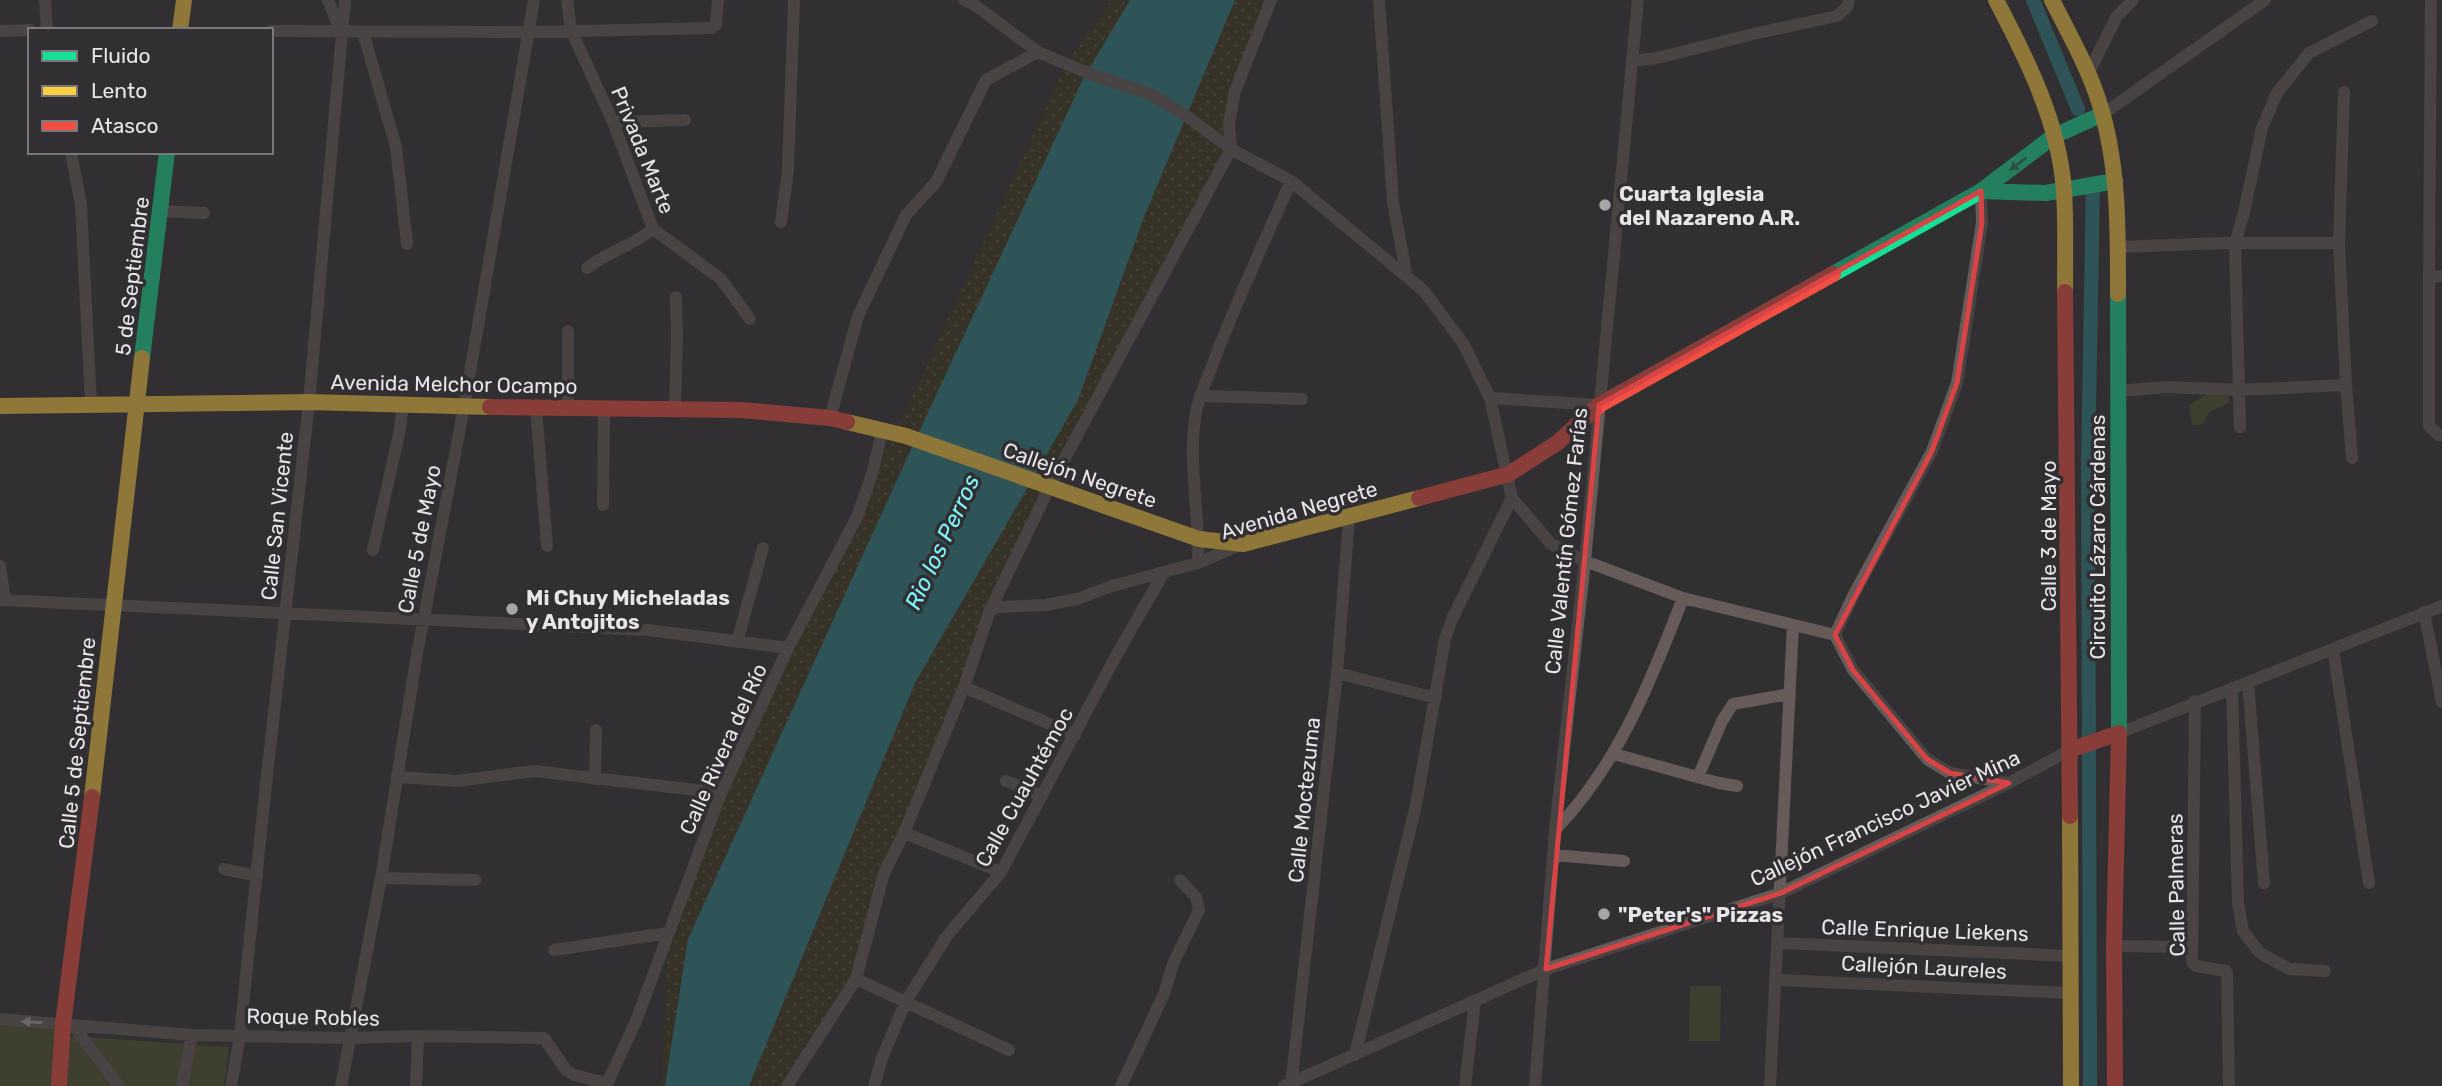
<svg xmlns="http://www.w3.org/2000/svg" width="2442" height="1086" viewBox="0 0 2442 1086" font-family="Rubik,sans-serif">
  <style>
    .sand { fill: url(#sand-dots) }
    .park { fill: #4f522c }
    .water { fill: #2d8085 }
    .lines { fill: none; stroke-linecap: round; stroke-linejoin: round }
    .canal { stroke: #2d8085; stroke-width: 14 }
    .street { stroke: #665b59; stroke-width: 12 }
    .fast { stroke: #16e098; stroke-width: 16 }
    .slow { stroke: #ffcf43; stroke-width: 16 }
    .jam { stroke: #f24e42; stroke-width: 16 }
    .oneway { fill: #257f60 }
    .oneway2 { fill: #aca7a7 }
    .marked { fill: none; stroke: #d84445; stroke-width: 5; stroke-linejoin: round }
    .poi-dot { fill: #a7a6a7; stroke: #312f32; stroke-width: 2.5 }
    .labels { text-anchor: middle; dominant-baseline: central; stroke-width: 7; stroke-linejoin: round; paint-order: stroke }
    .street-label { font-size: 21px; fill: #e6e5e7; stroke: #312f32 }
    .poi-label { font-size: 21px; font-weight: bold; fill: #e6e5e7; stroke: #312f32; text-anchor: start }
    .water-label { font-size: 23px; font-style: italic; fill: #7ef5fc; stroke: #312f32 }
  </style>
  <defs>
    <pattern id="sand-dots" width="8" height="8" patternUnits="userSpaceOnUse" patternTransform="scale(1.75)"><rect width="8" height="8" fill="#3e361b"/><path d="M2 2h.1M6 6h.1" fill="none" stroke="#5a533c" stroke-width="1.8" stroke-linecap="round"/></pattern>
  </defs>
  <rect width="100%" height="100%" fill="#313031"/>
  <path class="sand" d="M1112,0H1271L1235,91L1231,149L1050,486L884,873L856,979L787,1086H662L668,933L721,793L873,471L895,434L1066,64Z"/>
  <path class="park" d="M2216,389L2228,392L2229,403L2209,412L2203,424L2192,425L2189,405Z
    M1690,986H1721L1720,1041H1689Z
    M0,1019L63,1024L58,1086H0Z
    M71,1036L229,1047L224,1086H64Z"/>
  <path class="water" d="M1130,0H1235L1144,217L1078,400L915,683L749,1086H665L688,939L912,447L1083,79Z"/>
  <g class="lines">
    <path class="canal" d="M2033,0L2078,109
      M2090,1086L2088,461L2093,184"/>
    <path class="street" d="M45,0L47,30
      M328,0L341,32
      M567,0L571,30L613,122L653,229L721,279L750,319
      M964,0L976,6L1038,52L1090,74L1152,95L1185,115L1231,149L1291,181L1423,290L1463,343L1490,398L1512,498L1551,544L1585,561L1683,598L1835,635
      M1379,0L1393,202L1406,273
      M0,31L30,30
      M271,31L530,32L712,28L716,25L718,0
      M363,32L396,147L407,244
      M1632,61L1657,58L1757,33L1837,16L1847,7L1849,0
      M2088,74L2117,16L2133,0
      M2344,92L2339,243L2346,385L2352,458
      M2103,114L2265,0
      M613,122L685,120
      M71,152L81,205L91,405
      M1981,191L1982,223L1957,383L1932,451L1853,596L1835,635L1853,670L1927,759L1950,773L2009,783
      M161,211L204,213
      M781,222L788,170L794,0
      M2119,247L2224,243H2339
      M587,268C608,252 634,245 653,229
      M2442,276L2429,277V426L2439,435H2442
      M2429,277L2431,0
      M2119,391L2167,387L2238,390L2346,385
      M1200,396L1302,399
      M1490,398L1599,405
      M568,407V331
      M536,408L547,546
      M675,408L677,335L676,297
      M830,418L858,316L906,215L936,182L986,80L1038,52
      M2240,427L2235,244L2244,212L2262,128L2277,93L2309,53L2372,21
      M603,505L604,407
      M373,550L399,434L403,406
      M1198,563C1200,516 1188,466 1195,419C1197,398 1208,378 1215,358C1238,298 1265,240 1291,181
      M0,566L5,600
      M0,600L648,630L788,648
      M2424,612L2442,702
      M989,613L990,610L998,607L1046,605L1077,599L1112,586L1198,563L1242,544
      M737,642L763,548
      M2333,649L2369,883
      M1337,673L1436,698
      M2248,682L2264,883
      M964,687L1075,735
      M2232,688L2238,903L2243,931L2260,953L2289,969L2325,971
      M2195,701L2192,962L2196,966L2226,971L2227,974L2229,1086
      M2119,733L2442,606
      M1614,754L1719,783L1737,786
      M397,777L457,781L534,771L721,793
      M1698,777L1722,721L1733,704L1790,694
      M595,779L596,730
      M1006,781L1042,796
      M1555,830C1618,765 1651,681 1683,598
      M904,833L1001,872
      M1553,855L1624,861
      M224,869L257,876
      M381,878L475,880
      M1778,943L2071,956
      M2114,946L2192,947
      M554,950L668,933
      M856,979L1009,1050
      M1776,980L2070,993
      M0,1019L192,1035L349,1038L418,1036L544,1038L566,1070L574,1075L607,1083
      M73,1025L119,1086
      M1355,1055L1416,805L1445,639L1452,619L1512,498
      M182,1086L192,1035
      M231,1086L240,1035L264,802L309,402L345,0
      M341,1086L381,878L417,654L464,407L534,0
      M416,1086L418,1036
      M606,1086L636,1021L721,793L788,648L857,517L873,471L882,431
      M787,1086L856,979L884,873L904,833L964,687L990,610L1050,486L1231,149L1229,123L1235,91L1271,0
      M874,1086L882,1058L906,1001L947,936L1001,872L1117,654L1163,574
      M1121,1086L1164,994L1173,964L1199,910L1196,897L1180,880
      M1284,1086L1546,969L1781,893L2009,783L2070,750
      M1291,1086L1337,673L1349,518
      M1465,1086L1475,1000
      M1535,1086L1555,830L1585,561L1638,0
      M1770,1086L1793,625"/>
    <path class="fast" d="M1981,191L2046,193L2115,181
      M1833,274L1981,191L2054,136L2103,114
      M2118,294L2119,733
      M142,358L167,152"/>
    <path class="slow" d="M1996,0C2027,59 2059,123 2064,190C2066,224 2065,259 2065,292
      M2052,0C2069,34 2088,67 2099,102C2119,164 2118,230 2118,294
      M180,30L184,0
      M0,406L309,402L490,407
      M847,422L906,436L1199,539L1243,544L1419,498
      M92,797L142,358
      M2070,816L2071,1086"/>
    <path class="jam" d="M2065,292L2070,816
      M490,407L741,410L830,418L847,422
      M1419,498L1509,474L1557,443L1599,405L1833,274
      M2070,750L2119,733
      M59,1086L63,1024L92,797
      M2115,1086L2114,946L2119,733"/>
  </g>
  <defs><path id="oneway-solid" d="M-6-.8H1V-3.2L6.5 0L1 3.2V.8H-6Z" transform="scale(1.75)"/></defs>
  <use class="oneway" href="#oneway-solid" transform="translate(2018 164) rotate(143)"/>
  <use class="oneway2" href="#oneway-solid" transform="translate(32 1022) rotate(-176)"/>
  <path d="M0 0H2442V1086H0ZM1981,191L1982,223L1957,383L1932,451L1835,635L1853,670L1927,759L1950,773L2009,783L1781,893L1546,969L1599,405Z" fill="#313031" fill-opacity=".55" fill-rule="evenodd"/>
  <path class="marked" d="M1981,191L1982,223L1957,383L1932,451L1835,635L1853,670L1927,759L1950,773L2009,783L1781,893L1546,969L1599,405Z"/>
  <g class="poi-dot">
    <circle cx="1605" cy="205" r="7"/>
    <circle cx="512" cy="609" r="7"/>
    <circle cx="1604" cy="914" r="7"/>
  </g>
  <g class="labels">
    <g class="street-label">
      <text transform="translate(643 150) rotate(68)">Privada Marte</text>
      <text transform="translate(132 276) rotate(-83)">5 de Septiembre</text>
      <text transform="translate(454 384) rotate(1)">Avenida Melchor Ocampo</text>
      <text transform="translate(1080 475) rotate(19)">Callejón Negrete</text>
      <text transform="translate(1299 510) rotate(-16)">Avenida Negrete</text>
      <text transform="translate(277 516) rotate(-84)">Calle San Vicente</text>
      <text transform="translate(2048 536) rotate(-90)">Calle 3 de Mayo</text>
      <text transform="translate(2097 537) rotate(-90)">Circuito Lázaro Cárdenas</text>
      <text transform="translate(419 539) rotate(-79)">Calle 5 de Mayo</text>
      <text transform="translate(1566 541) rotate(-84)">Calle Valentín Gómez Farías</text>
      <text transform="translate(77 743) rotate(-84)">Calle 5 de Septiembre</text>
      <text transform="translate(723 749) rotate(-66)">Calle Rivera del Río</text>
      <text transform="translate(1024 787) rotate(-61)">Calle Cuauhtémoc</text>
      <text transform="translate(1304 800) rotate(-84)">Calle Moctezuma</text>
      <text transform="translate(1885 818) rotate(-25)">Callejón Francisco Javier Mina</text>
      <text transform="translate(2176 885) rotate(-91)">Calle Palmeras</text>
      <text transform="translate(1925 930) rotate(2)">Calle Enrique Liekens</text>
      <text transform="translate(1924 967) rotate(3)">Callejón Laureles</text>
      <text transform="translate(313 1017) rotate(1)">Roque Robles</text>
    </g>
    <g class="poi-label">
      <text x="1619" y="193">Cuarta Iglesia<tspan x="1619" dy="24">del Nazareno A.R.</tspan></text>
      <text x="526" y="597">Mi Chuy Micheladas<tspan x="526" dy="24">y Antojitos</tspan></text>
      <text x="1618" y="914">"Peter's" Pizzas</text>
    </g>
    <g class="water-label">
      <text transform="translate(942 542) rotate(-65)">Rio los Perros</text>
    </g>
  </g>
  <rect x="28" y="28" width="245" height="126" fill="#312f32" stroke="#79787a" stroke-width="2"/>
  <rect x="42" y="51" width="35" height="10" fill="#16e098" stroke="#79787a" stroke-width="2"/>
  <text x="91" y="63" font-size="21" fill="#e6e5e7">Fluido</text>
  <rect x="42" y="86" width="35" height="10" fill="#ffcf43" stroke="#79787a" stroke-width="2"/>
  <text x="91" y="98" font-size="21" fill="#e6e5e7">Lento</text>
  <rect x="42" y="121" width="35" height="10" fill="#f24e42" stroke="#79787a" stroke-width="2"/>
  <text x="91" y="133" font-size="21" fill="#e6e5e7">Atasco</text>
</svg>
